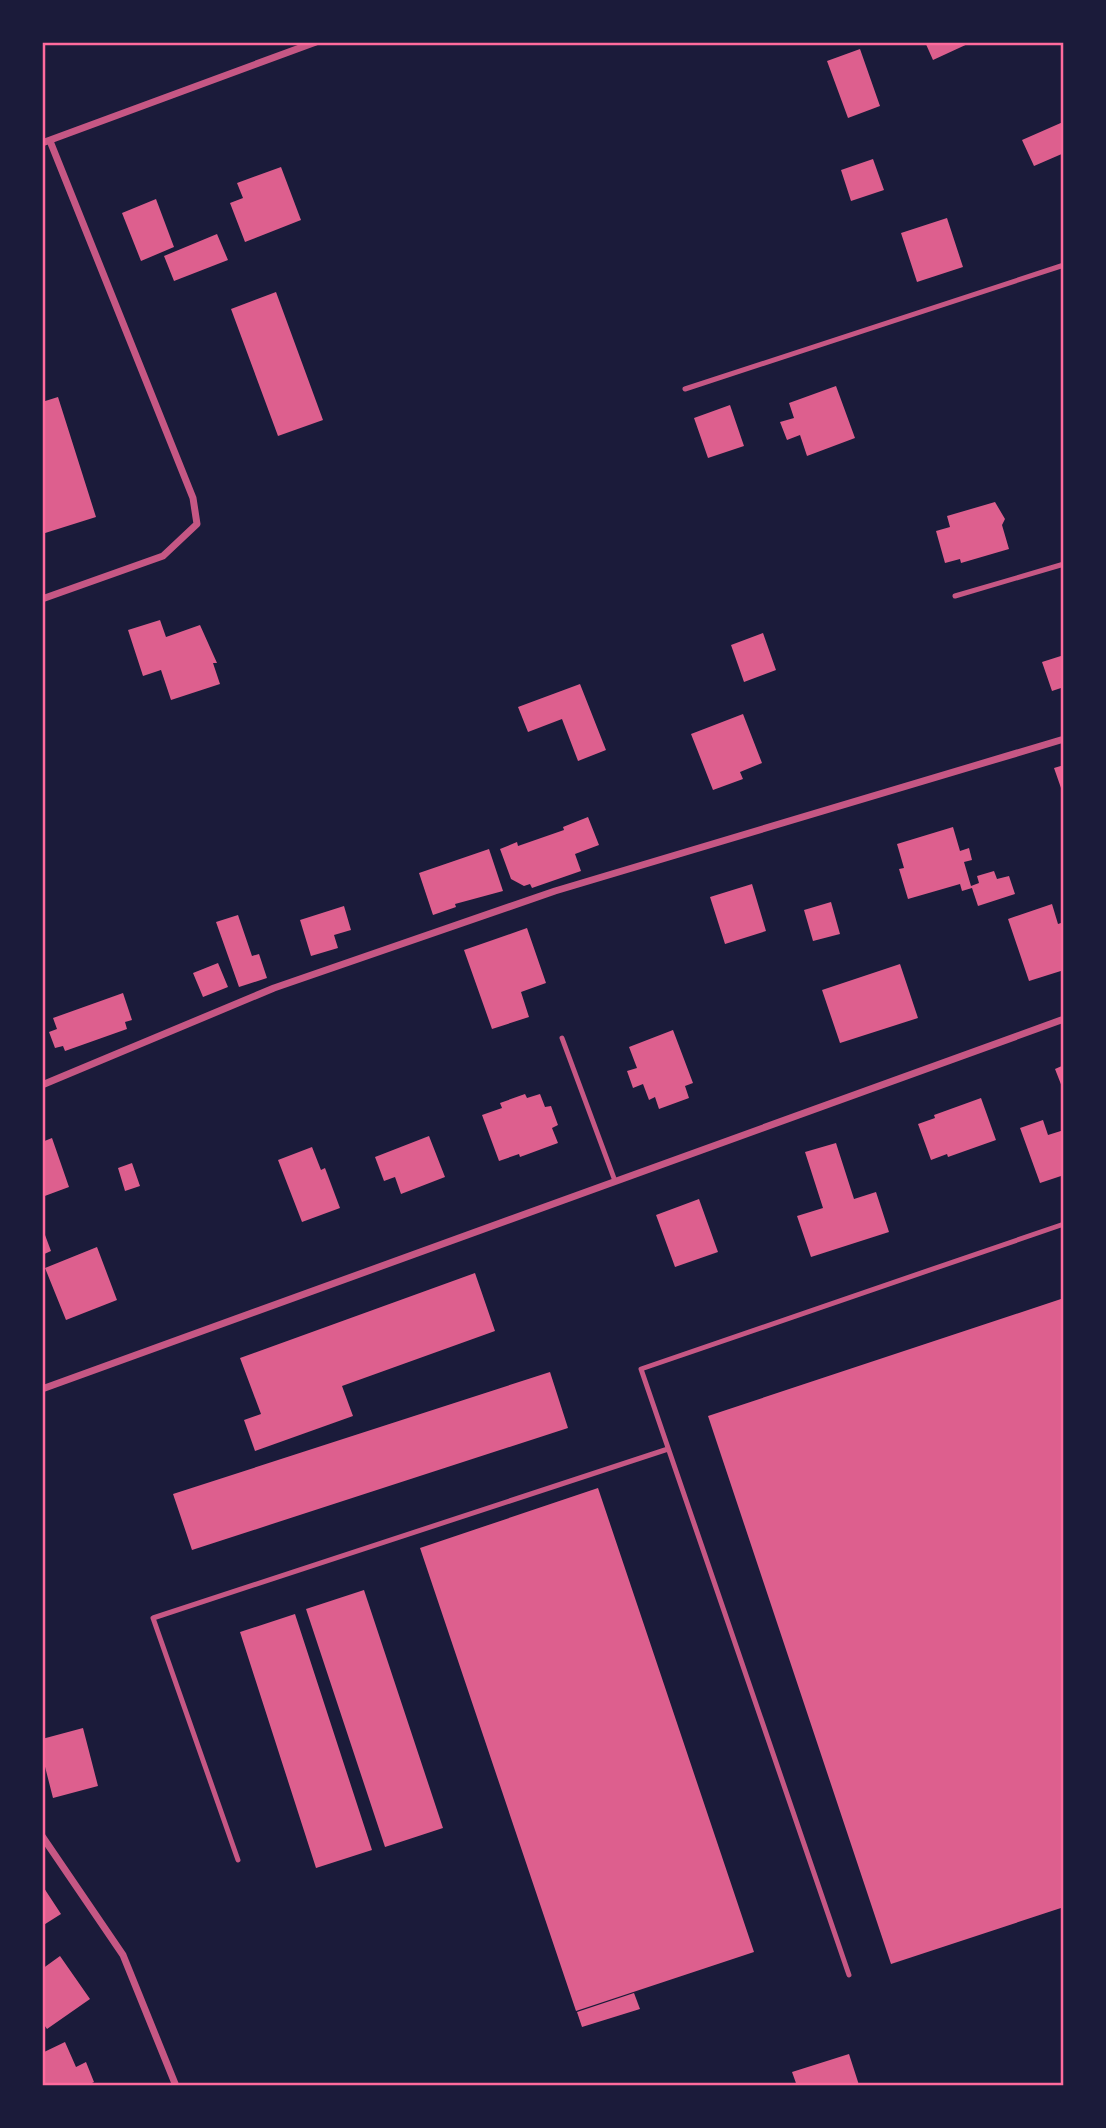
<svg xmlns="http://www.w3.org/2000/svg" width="1106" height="2128" viewBox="0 0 1106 2128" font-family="Cabin,sans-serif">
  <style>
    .building { fill: #dd5f8e }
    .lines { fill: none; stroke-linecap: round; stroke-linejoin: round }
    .service { stroke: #c65784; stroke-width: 5 }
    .minor { stroke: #c65784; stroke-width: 7 }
    .neatline { fill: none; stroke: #ff6b9d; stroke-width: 2.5 }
  </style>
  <rect width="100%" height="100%" fill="#1b1b3a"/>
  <path class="building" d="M925,42H972L933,60Z
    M860,49L880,106L848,118L827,61Z
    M1063,122L1064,153L1034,166L1022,140Z
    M873,159L884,190L851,201L841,170Z
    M281,167L301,220L245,242L230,203L243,198L237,183Z
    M156,199L174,247L141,261L122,213Z
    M947,218L963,267L917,282L901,233Z
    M217,234L228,260L174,281L164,256Z
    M276,292L323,420L278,436L231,309Z
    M836,386L855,438L807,456L800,435L787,440L780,422L794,418L789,403Z
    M58,397L96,517L42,534V402Z
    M730,405L744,446L708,458L694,418Z
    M995,502L1005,519L1002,525L1009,549L961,563L960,559L945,563L936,531L950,527L947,516Z
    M160,620L166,637L200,625L217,663H213L220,684L171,700L161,670L143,676L128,630Z
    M763,633L776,670L744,682L731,645Z
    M1064,655V687L1052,691L1042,662Z
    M580,684L606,750L578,761L562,719L528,732L518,707Z
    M743,714L762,763L740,772L743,779L713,790L691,734Z
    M1064,765V787L1061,788L1054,768Z
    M588,817L599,845L575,854L581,871L532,888L530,884L524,886L511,879L500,849L517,842L518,846L564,830L563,827Z
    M953,827L960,851L969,848L972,860L964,862L971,886L979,883L977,876L994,871L997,879L1009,876L1015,894L978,906L972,888L962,891L960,884L908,899L899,869L904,868L897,844Z
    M489,849L503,891L455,904L456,907L433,915L419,873Z
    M752,884L766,931L725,944L710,897Z
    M831,902L840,934L813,941L804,910Z
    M1052,904L1058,924L1064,922V970L1029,981L1008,919Z
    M344,906L351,930L334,935L338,948L311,956L300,920Z
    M238,915L252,956L259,954L267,978L239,987L216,922Z
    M527,928L546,983L521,992L529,1017L492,1029L464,950Z
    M218,963L228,987L203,997L193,973Z
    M900,964L918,1018L840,1043L822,990Z
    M123,993L132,1020L125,1022L127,1029L65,1051L63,1046L55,1048L49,1032L57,1029L53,1018Z
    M673,1030L693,1083L685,1086L689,1098L659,1109L655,1097L649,1100L643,1084L633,1088L627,1071L637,1068L629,1047Z
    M1064,1065V1092L1055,1069Z
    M525,1094L527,1098L540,1094L545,1107L551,1106L558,1125L552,1128L558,1143L520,1157L519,1154L499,1161L482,1115L502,1108L500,1103Z
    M981,1098L996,1140L948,1157L947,1154L931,1160L918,1124L935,1118L934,1115Z
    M1043,1120L1048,1135L1064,1130V1175L1040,1183L1020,1128Z
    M429,1136L445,1177L401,1194L395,1177L384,1181L375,1157Z
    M52,1138L69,1187L42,1197V1142Z
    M836,1143L854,1199L876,1192L889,1232L811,1257L797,1216L823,1208L805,1152Z
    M312,1147L321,1170L325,1168L340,1208L302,1222L278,1160Z
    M132,1163L140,1186L125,1191L118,1168Z
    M699,1199L718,1252L675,1267L656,1215Z
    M45,1235L51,1251L42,1255V1236Z
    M97,1247L117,1300L66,1320L45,1268Z
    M475,1273L495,1331L342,1386L353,1416L255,1451L244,1420L261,1414L240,1358Z
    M1064,1298V1907L891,1964L708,1416Z
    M550,1372L568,1428L192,1550L173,1494Z
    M598,1488L754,1952L576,2011L420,1548Z
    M364,1590L443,1828L385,1847L306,1609Z
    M295,1614L372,1850L316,1868L240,1632Z
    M83,1728L98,1786L53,1798L42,1755V1739Z
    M42,1885L61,1914L42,1926Z
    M60,1956L90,1999L47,2029L42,2022V1969Z
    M634,1993L640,2009L582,2027L577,2012Z
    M65,2042L76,2067L86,2062L94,2082L86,2086H43L42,2053Z
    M849,2054L859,2085L797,2086L792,2072Z"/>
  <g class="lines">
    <path class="service" d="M685,389L1064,265
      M955,596L1064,564
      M562,1038L615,1181
      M238,1860L153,1618L668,1449
      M849,1975L641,1369L1064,1224"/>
    <path class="minor" d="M42,143L316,42
      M42,599L163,556L197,524L193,498L50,141
      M42,1085L274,988L555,891L1064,739
      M42,1389L1064,1019
      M42,1836L123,1955L176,2086"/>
  </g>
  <rect width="1106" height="2128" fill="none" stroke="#1b1b3a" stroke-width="88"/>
  <rect x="44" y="44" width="1018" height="2040" class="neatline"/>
</svg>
